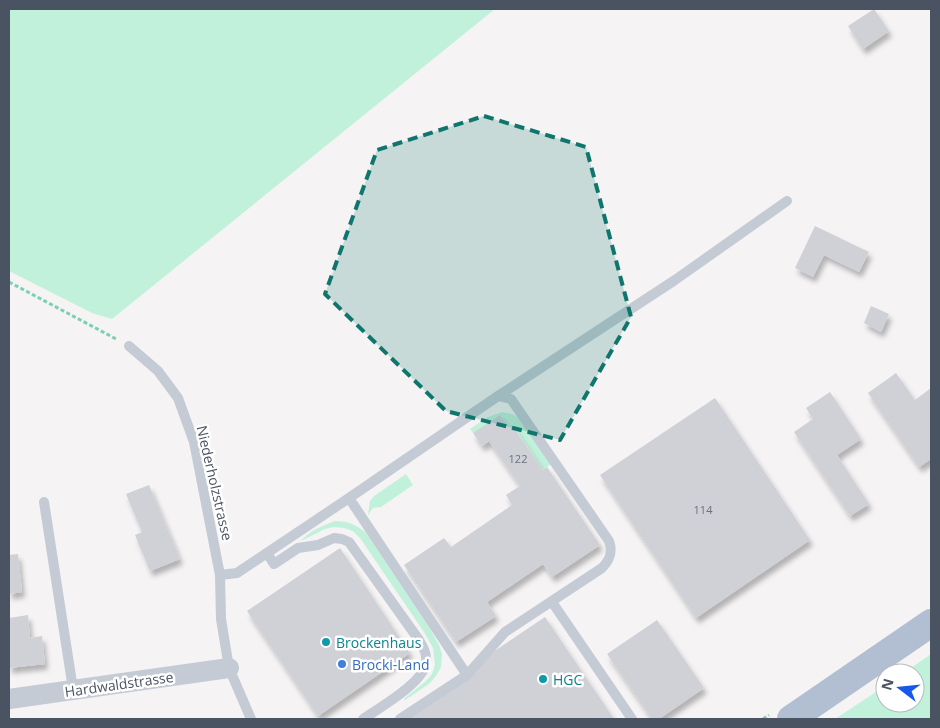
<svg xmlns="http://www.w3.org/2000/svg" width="940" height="728" viewBox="0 0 940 728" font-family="'Open Sans',sans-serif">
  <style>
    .green { fill: #c2f1db }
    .building { fill: #cfd1d7; filter: url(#shadow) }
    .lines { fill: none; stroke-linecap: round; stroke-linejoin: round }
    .path { stroke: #79d1b1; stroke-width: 3; stroke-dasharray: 4 2.5; stroke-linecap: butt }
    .lane { stroke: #c4cbd4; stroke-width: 10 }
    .street { stroke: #c4cbd4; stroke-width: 20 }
    .primary { stroke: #b2bed1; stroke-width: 28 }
    .marked { fill: #0f766e; fill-opacity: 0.2; stroke: #0f766e; stroke-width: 4; stroke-dasharray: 10 6; stroke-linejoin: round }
    .culture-dot { fill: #0f9aa8; stroke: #fff; stroke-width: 2 }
    .shop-dot { fill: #3f7fe0; stroke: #fff; stroke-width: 2 }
    .labels { text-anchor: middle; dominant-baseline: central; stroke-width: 5; stroke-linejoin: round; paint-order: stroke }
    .number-label { font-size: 11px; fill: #6b727e }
    .street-label { font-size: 14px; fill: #4a5361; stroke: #fff }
    .culture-label { font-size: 14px; fill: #0d838f; stroke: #fff; text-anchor: start }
    .shop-label { font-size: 14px; fill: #366cbe; stroke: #fff; text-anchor: start }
  </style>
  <defs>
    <filter id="shadow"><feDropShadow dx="3" dy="5.5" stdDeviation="2.5" flood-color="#0004"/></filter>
  </defs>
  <rect width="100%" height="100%" fill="#f5f3f3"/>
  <path class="green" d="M9,9H495L112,319L92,313L9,271Z
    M502,412L512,414L519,418L551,464L543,470L513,425L509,428L473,433L470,429L488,417Z
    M406,474L413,485L381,507L373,508L368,515L370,501L374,496Z
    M335,521C349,521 357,525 367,534L429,627L439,645L442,654L441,667L436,676L430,683L404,701L405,698L426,681L432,674L435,665L433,648L424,632L360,538L353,531L344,528L334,527L325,529L301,541C309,531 324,525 335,521Z
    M931,654V719H835L885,686V703H915V673H904Z"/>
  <path class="building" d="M874,9L889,31L863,49L848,26Z
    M815,226L869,252L859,272L824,255L813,277L795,268Z
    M871,306L889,314L881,332L864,323Z
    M896,373L915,400L931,388V459L919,467L868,393Z
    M830,392L861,439L837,455L869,504L850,516L794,432L813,419L806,408Z
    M715,398L810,540L696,618L600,475Z
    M500,415L509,428L512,425L543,470L547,467L600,545L552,577L543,564L487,602L496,616L456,642L404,565L444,538L451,547L512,505L506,495L520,486L489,441L482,446L473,433Z
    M149,485L180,559L150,571L135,535L142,532L126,494Z
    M340,548L410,653L318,716L247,611Z
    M18,554L22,592L9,594V555Z
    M28,615L30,638L42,636L45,664L9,668V618Z
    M545,617L614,719H394Z
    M657,620L704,688L659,719H652L607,654Z"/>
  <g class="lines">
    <path class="path" d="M9,282L118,340
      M763,719L769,715"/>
    <path class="lane" d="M129,346L158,371L178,398L194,442L220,575L221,619L229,668L251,719
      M349,498L467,675
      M44,502L73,689
      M267,553L274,564L298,548L318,545L334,538L342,539L349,542L419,640C423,647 427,653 426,662C425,682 379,708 363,719
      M220,575L237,573L349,498L498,396L675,280L787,201
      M552,602L632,719
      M400,719L467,675L505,632L602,568C610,560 613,552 609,541L511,399L498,396"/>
    <path class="street" d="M9,699L229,668"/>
    <path class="primary" d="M791,719L931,623"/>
  </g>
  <path class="marked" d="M484,116L586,147L631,317L560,440L446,411L325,294L377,150Z"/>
  <g class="culture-dot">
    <circle cx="326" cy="642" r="5"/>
    <circle cx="543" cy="679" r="5"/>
  </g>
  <circle class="shop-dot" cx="342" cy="664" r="5"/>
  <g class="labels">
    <g class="number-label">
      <text x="518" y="458">122</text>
      <text x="703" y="509">114</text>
    </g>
    <g class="street-label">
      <text transform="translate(215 483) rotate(77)">Niederholzstrasse</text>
      <text transform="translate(119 684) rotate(-8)">Hardwaldstrasse</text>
    </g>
    <g class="culture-label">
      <text x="336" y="642">Brockenhaus</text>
      <text x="553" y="679">HGC</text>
    </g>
    <g class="shop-label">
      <text x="352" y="664">Brocki-Land</text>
    </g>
  </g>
  <rect width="940" height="728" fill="none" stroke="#4a5361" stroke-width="20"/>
  <g transform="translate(900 688) rotate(286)"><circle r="24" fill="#ffffff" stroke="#b7bac0"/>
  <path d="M0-4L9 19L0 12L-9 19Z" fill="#1758ea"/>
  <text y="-8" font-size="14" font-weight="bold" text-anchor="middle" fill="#4a5361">N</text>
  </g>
</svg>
